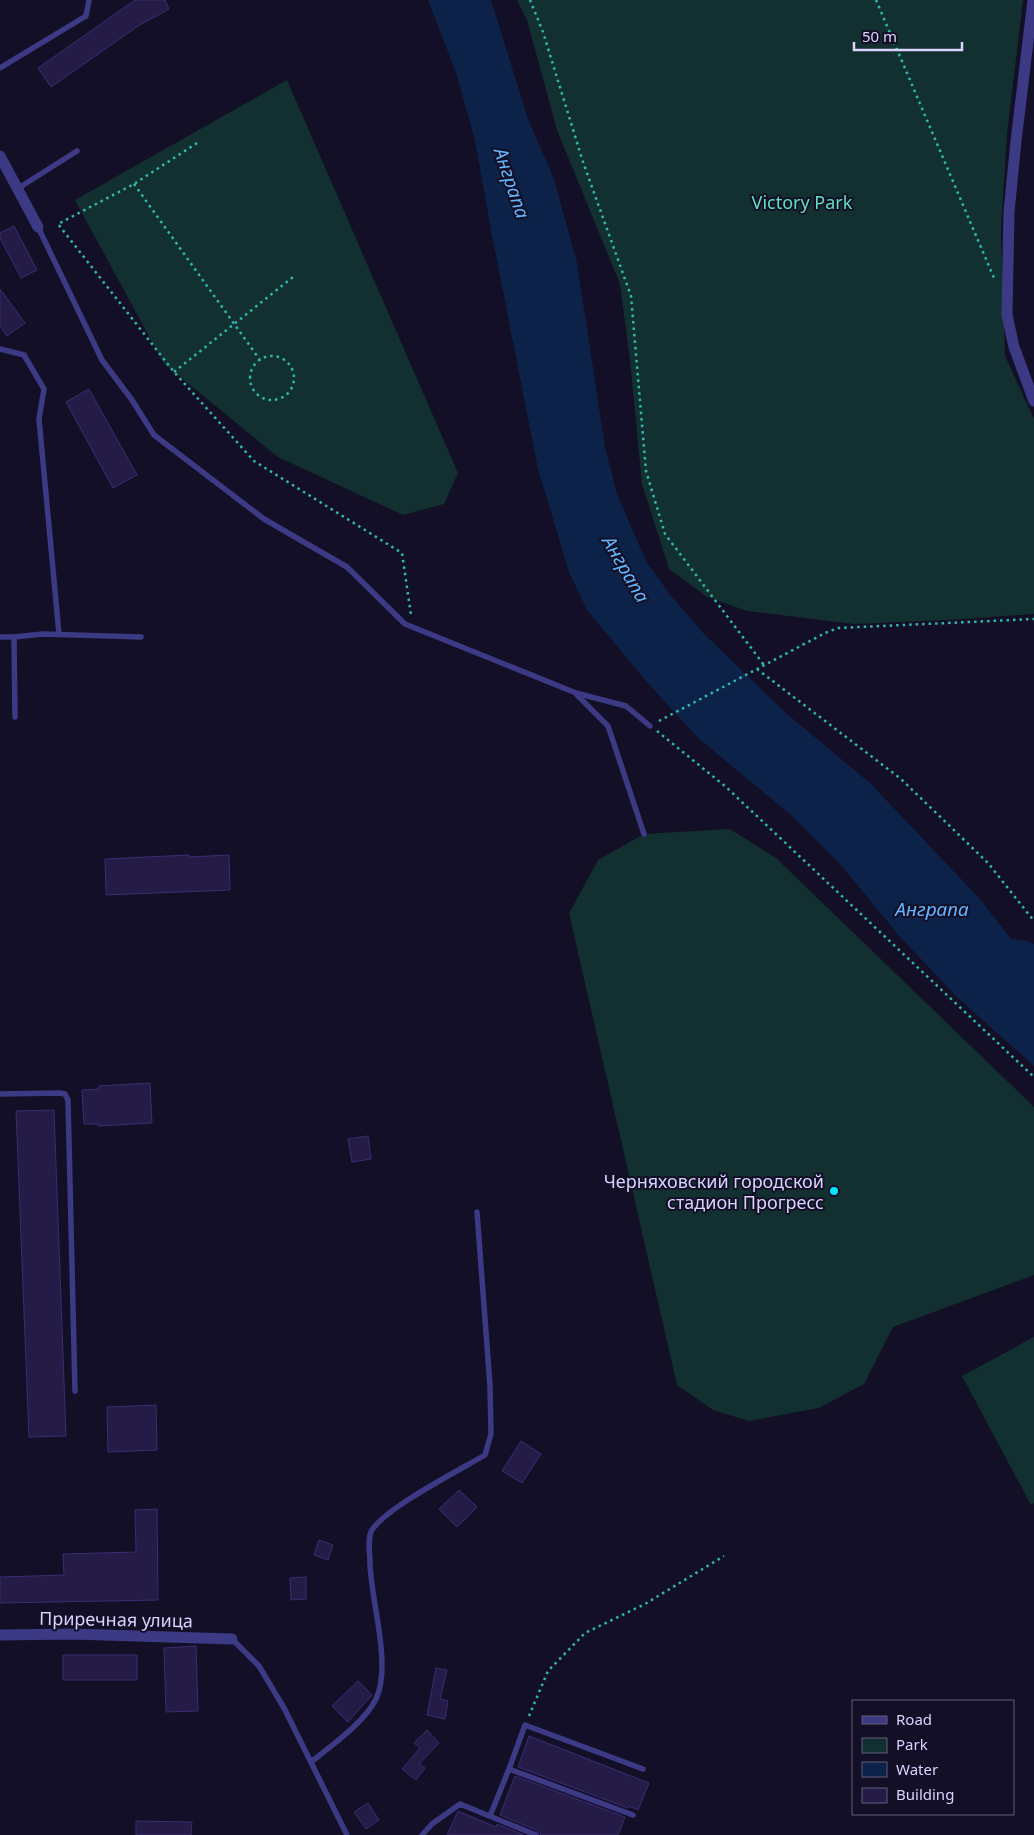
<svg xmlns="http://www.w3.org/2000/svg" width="1034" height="1835" viewBox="0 0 1034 1835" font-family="'Noto Sans',sans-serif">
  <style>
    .green { fill: #12302f }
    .water { fill: #0c2248 }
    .building { fill: #241b47; stroke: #3b2d73 }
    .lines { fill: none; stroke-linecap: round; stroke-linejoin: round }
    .path { stroke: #2fb8b0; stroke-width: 2.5; stroke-dasharray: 2.5 4; stroke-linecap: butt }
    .service { stroke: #3d3a85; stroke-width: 5.5 }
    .minor { stroke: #3d3a85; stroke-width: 11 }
    .poi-dot { fill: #00e5ff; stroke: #130f26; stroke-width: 2 }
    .labels { text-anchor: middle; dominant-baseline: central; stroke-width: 4; stroke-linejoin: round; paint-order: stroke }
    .park-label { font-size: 18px; fill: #5fe0c0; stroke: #130f26 }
    .poi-label { font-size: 18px; fill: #d9d4ff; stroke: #130f26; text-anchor: end }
    .street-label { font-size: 18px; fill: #d9d4ff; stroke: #130f26 }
    .water-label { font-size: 19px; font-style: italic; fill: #62b6ff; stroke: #130f26 }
  </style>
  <rect width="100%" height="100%" fill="#130f26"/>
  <path class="green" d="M517,0H1023L1007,134L1001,229L1005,356L1034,419V614L948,620L854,624L747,611L707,597L669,569L642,484L630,360L620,284L557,130L527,20Z
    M287,80L458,473L444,504L403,515L278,457L174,372L164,364L75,200Z
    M730,829L776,858L1034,1107V1275L893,1327L864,1384L819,1408L749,1421L713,1410L677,1385L569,913L598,860L644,834Z
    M1034,1337V1503L1031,1505L962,1376Z"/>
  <path class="water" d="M428,0H491L528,119L554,179L577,263L605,447L617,494L646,561L671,596L704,634L786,713L870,783L980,899L1011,939L1027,941L1034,944V1066L957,997L901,938L841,865L791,815L698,738L646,681L587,610L569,572L538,469L491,230L475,140L456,73Z"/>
  <path class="building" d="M135,0H165L169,9L138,26L51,87L38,68Z
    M14,226L37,270L21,278L0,238V233Z
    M0,289L25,323L7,336L0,326Z
    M89,389L137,475L113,488L66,402Z
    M189,855V857L229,855L230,890L106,895L105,859Z
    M150,1083L152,1123L98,1126V1124H84L82,1090L99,1089V1086Z
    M54,1110L66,1436L29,1437L16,1111Z
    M368,1136L371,1159L352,1162L348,1139Z
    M156,1405L157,1450L108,1452L107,1407Z
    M521,1441L541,1454L522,1483L502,1471Z
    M459,1490L477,1507L457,1527L439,1509Z
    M157,1509L158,1600L0,1603V1577L64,1575L63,1554L136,1552L135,1510Z
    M319,1540L333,1545L328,1560L314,1555Z
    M306,1577V1599L291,1600L290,1578Z
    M196,1646L198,1711L166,1712L164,1648Z
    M63,1655H137V1680H63Z
    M436,1668L447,1670L440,1699L448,1701L445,1719L427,1715Z
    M358,1681L372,1695L348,1722L332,1706Z
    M427,1730L439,1743L419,1764L425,1768L416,1780L402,1769L420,1748L414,1743Z
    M529,1736L649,1783L638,1810L629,1806L628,1808L518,1767Z
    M515,1776L625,1817L618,1835H541L538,1831L500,1815Z
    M368,1803L379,1820L366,1829L354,1812Z
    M458,1811L496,1827L497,1824L524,1835H447Z
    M136,1821L192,1822L191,1835H136Z"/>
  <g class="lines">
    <path class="path" d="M530,0L543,32L583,162L631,296L646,471L665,534L764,665
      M876,0L994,278
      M197,143L134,184L58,224L174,372L254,461L402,553L411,615
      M134,184L260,360
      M250 378a22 22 0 1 1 44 0a22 22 0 1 1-44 0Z
      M174,372L293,277
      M757,669L901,779L988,863L1034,921
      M659,721L825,633L838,628L1034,619
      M657,731L726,787L1034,1077
      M529,1716L548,1671L585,1633L645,1604L724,1556"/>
    <path class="service" d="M0,68L86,16L89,0
      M17,189L77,151
      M38,227L102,360L132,400L154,435L264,519L347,567L405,624L576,693L626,706L650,726
      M0,349L24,355L44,389L39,419L59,634
      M0,637H14L15,717
      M14,637L43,634L141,637
      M577,695L608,726L644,834
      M0,1094L60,1093L65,1094L68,1100L75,1391
      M232,1639L259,1666L284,1708L347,1835
      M311,1762C331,1746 365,1722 376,1699C392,1665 371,1601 370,1564C370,1554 367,1538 372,1530C387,1507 458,1471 485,1455L491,1434L490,1386L477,1212
      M509,1769L525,1725L643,1769
      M490,1816L509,1769L633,1815
      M422,1835L432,1824L460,1804L536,1835"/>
    <path class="minor" d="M1033,0L1016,141L1009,212L1007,315L1014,347L1034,401
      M0,156L38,227
      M0,1635L73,1634L232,1639"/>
  </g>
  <circle class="poi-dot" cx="834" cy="1191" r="5"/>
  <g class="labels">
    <g class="park-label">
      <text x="802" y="202">Victory Park</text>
    </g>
    <g class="poi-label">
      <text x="824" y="1181">Черняховский городской<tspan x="824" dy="21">стадион Прогресс</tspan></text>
    </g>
    <g class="street-label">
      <text transform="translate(116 1619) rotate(1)">Приречная улица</text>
    </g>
    <g class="water-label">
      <text transform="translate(512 183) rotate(71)">Анграпа</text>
      <text transform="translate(626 569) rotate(60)">Анграпа</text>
      <text x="932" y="909">Анграпа</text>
    </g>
  </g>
  <rect x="852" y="1700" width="162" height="115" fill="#130f26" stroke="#625e7d"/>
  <rect x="862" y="1716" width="25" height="8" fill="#3d3a85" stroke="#625e7d"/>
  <text x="896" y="1725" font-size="15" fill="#d9d4ff">Road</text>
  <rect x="862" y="1738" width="25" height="15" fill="#12302f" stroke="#625e7d"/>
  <text x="896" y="1750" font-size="15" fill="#d9d4ff">Park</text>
  <rect x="862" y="1762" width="25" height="15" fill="#0c2248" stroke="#625e7d"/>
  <text x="896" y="1775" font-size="15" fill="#d9d4ff">Water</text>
  <rect x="862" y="1788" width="25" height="15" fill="#241b47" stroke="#625e7d"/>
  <text x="896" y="1800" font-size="15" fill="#d9d4ff">Building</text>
  <path d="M854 42v8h108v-8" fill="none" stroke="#d9d4ff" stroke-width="2.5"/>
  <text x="862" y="42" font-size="15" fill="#d9d4ff" stroke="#130f26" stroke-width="4" paint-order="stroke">50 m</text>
</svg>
